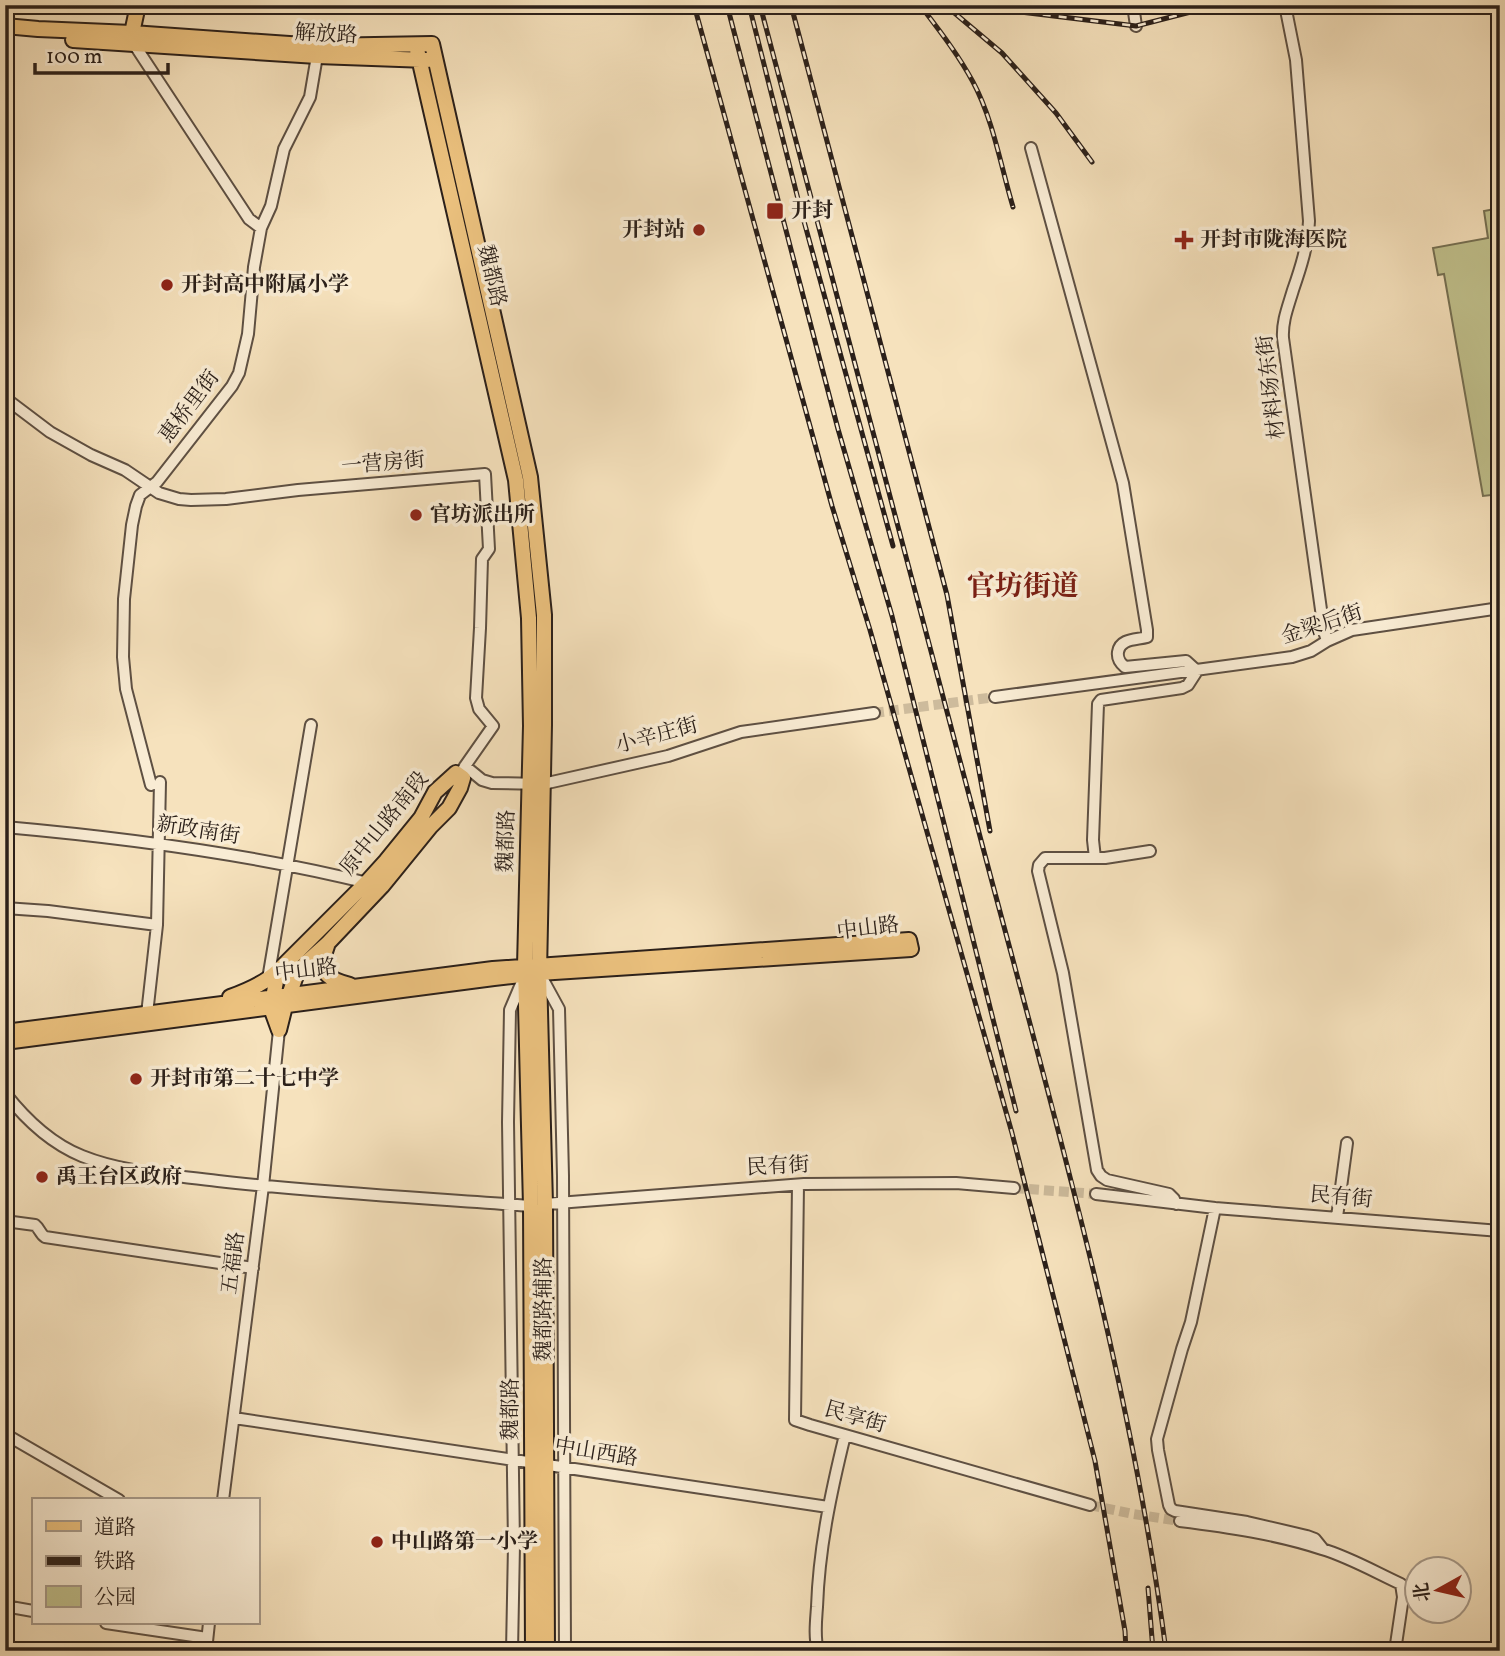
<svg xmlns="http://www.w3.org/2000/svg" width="1505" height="1656" viewBox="0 0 1505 1656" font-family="Vollkorn,'Noto Serif SC',serif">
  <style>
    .green { fill: #c1c28e; stroke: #767154; stroke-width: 2 }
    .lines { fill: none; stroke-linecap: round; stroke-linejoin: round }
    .minor-tunnel { stroke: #cdbb9c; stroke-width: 10; stroke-dasharray: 10 5; stroke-linecap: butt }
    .minor-casing { stroke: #5e5043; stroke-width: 14 }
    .major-casing { stroke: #2b201a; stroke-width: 18 }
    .minor { stroke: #f9ecd4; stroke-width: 10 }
    .major { stroke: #ebc17e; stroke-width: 14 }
    .rail-casing { stroke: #2b201a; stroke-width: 5 }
    .rail { stroke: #f9ecd4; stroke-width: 2.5; stroke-dasharray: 8; stroke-linecap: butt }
    .poi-dot { fill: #8f2418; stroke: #f9ecd4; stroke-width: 2.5 }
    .labels { text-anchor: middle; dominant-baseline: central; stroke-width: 7; stroke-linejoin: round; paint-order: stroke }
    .street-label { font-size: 21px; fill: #2b201a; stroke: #f9ecd4 }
    .poi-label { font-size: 21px; font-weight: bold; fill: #2b201a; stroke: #f9ecd4; text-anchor: start }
    .district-label { font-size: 28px; font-weight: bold; fill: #7a1f14; stroke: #f9ecd4 }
  </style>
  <rect width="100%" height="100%" fill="#f6e2bd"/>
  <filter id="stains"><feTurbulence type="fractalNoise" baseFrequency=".00286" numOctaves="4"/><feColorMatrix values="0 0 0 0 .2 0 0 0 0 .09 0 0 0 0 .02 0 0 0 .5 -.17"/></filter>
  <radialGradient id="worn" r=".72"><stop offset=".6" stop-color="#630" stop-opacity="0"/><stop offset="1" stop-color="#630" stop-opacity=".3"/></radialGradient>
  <path class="green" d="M1500,208V494L1483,496L1444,274L1438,275L1433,248L1488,238L1484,211Z"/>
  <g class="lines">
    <path class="minor-tunnel" d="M874,713L995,697
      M1014,1188L1096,1194
      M1090,1505L1133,1514L1180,1521"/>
    <g class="minor-casing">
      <path id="minor" d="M1133,5L1136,26
        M1285,5L1296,60L1309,221C1308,245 1301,267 1293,290C1288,307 1282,321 1283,338L1324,631L1327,641
        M134,44L249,219L261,228
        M1031,148L1123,483L1147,630V637C1137,640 1120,638 1118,652C1117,659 1120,663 1125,667L1186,661L1197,671
        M5,398L50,432L91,455L125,470L159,493L179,499L191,500L226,499L298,490L485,474L489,549L482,559L480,628L476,698L479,709L493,726L465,766
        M995,697L1292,657L1311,651L1327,641L1352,630L1500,608
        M463,770L465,766L482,780L492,783L543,784L668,756L741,732L874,713
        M151,785L126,689L123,657L124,599L132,525L136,506L140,495L157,482L232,386L239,373L248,334L254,267L261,228L271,206L284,149L310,97L318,50
        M5,827C128,838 252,854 372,884
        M1150,851L1105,858H1045L1039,865L1038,871L1063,973L1097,1170L1101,1176L1107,1180L1169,1194L1174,1199L1176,1204
        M1095,858L1093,840L1098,704L1101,700L1182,688L1188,685L1197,671
        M5,908L48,911L157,925
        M541,976L559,1009L563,1176L565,1651
        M268,979L311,725
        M147,1014L157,925L160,782
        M5,1093C26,1120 50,1143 82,1156C124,1173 173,1175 218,1181C322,1193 427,1198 531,1206
        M798,1185L795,1420L810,1425L1090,1505
        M1096,1194L1215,1208L1500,1231
        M545,1204L804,1184L956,1183L1014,1188
        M1215,1208L1191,1322L1182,1349L1157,1439L1158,1450L1169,1505L1171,1509L1175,1511L1247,1522L1307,1536L1315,1539L1323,1549
        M1337,1217L1347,1143
        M5,1221L35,1225C40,1229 40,1234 45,1237L253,1268
        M234,1418L828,1507
        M5,1434L119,1500
        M223,1500L263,1186L279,1030
        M1180,1521C1228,1527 1276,1534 1322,1549C1349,1557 1375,1572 1401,1584L1403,1597L1395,1651
        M5,1606L33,1611
        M106,1623L207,1638
        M5,1632L9,1606
        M206,1651L209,1623
        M512,1651L514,1545L508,1122L510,1010L524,977
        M818,1651C814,1637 816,1621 817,1607C819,1548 831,1492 845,1435"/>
    </g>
    <g class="major-casing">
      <path id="major" d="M5,26L38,29L132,33L318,46L432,44L530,477L544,615V725L539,973L545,1204L547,1651
        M73,40L317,56L427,60
        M133,42L132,33L138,5
        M416,45L516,480L529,618L531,726L525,966L531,1206L533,1651
        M456,773L463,778L460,788L449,808L430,827L382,886L327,944L308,961L297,973L285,1006L279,1030L271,1008L278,971L367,882L386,861L421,818L435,792Z
        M327,946C318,971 325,979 350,985
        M230,997C247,991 264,984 278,971
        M5,1032L493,969L909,940L911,949L539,973L494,978L5,1042"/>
    </g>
    <use href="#minor" class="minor"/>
    <use href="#major" class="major"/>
    <g class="rail-casing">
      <path id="rail" d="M694,5L832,506L870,630L1012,1133L1095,1461L1125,1631L1126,1651
        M727,5L838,429L892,616L1016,1111
        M749,5L799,203L893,546
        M760,5C837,296 914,587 991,878C1059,1133 1132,1389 1166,1651
        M791,5L947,595L990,831
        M920,5C939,30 958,54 973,82C993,119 1001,167 1013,207
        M945,5L1002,53L1056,113L1092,162
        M996,5L1013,11L1136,26L1218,5
        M1148,1588L1153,1651"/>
    </g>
    <use href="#rail" class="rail"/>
  </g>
  <g class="poi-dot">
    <rect x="766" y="202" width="18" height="18" rx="3.5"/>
    <circle cx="699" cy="230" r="7"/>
    <path d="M1180.5 229.5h7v7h7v7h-7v7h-7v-7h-7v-7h7z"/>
    <circle cx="167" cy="285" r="7"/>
    <circle cx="416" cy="515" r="7"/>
    <circle cx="136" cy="1079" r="7"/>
    <circle cx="42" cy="1177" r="7"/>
    <circle cx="377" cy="1542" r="7"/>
  </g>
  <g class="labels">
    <g class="street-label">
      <text transform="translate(326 35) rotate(3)">解放路</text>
      <text transform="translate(491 276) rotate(77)">魏都路</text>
      <text transform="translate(1272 387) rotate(-97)">材料场东街</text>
      <text transform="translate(190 407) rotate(-53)">惠桥里街</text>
      <text transform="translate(383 464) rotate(-5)">一营房街</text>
      <text transform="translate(1322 625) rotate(-18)">金梁后街</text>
      <text transform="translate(657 736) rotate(-15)">小辛庄街</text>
      <text transform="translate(385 824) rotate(-51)">原中山路南段</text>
      <text transform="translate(198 831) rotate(9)">新政南街</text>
      <text transform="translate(507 841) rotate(-88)">魏都路</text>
      <text transform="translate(868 929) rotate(-7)">中山路</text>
      <text transform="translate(306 971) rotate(-7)">中山路</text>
      <text transform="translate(778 1167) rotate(-3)">民有街</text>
      <text transform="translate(1341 1198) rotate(5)">民有街</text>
      <text transform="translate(234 1263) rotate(-83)">五福路</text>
      <text transform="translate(544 1309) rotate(-90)">魏都路辅路</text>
      <text transform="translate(511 1409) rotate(-90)">魏都路</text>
      <text transform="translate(855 1418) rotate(16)">民享街</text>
      <text transform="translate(596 1453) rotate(9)">中山西路</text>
    </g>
    <g class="poi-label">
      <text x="791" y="211">开封</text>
      <text x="685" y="230" text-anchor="end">开封站</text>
      <text x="1200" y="240">开封市陇海医院</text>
      <text x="181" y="285">开封高中附属小学</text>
      <text x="430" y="515">官坊派出所</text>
      <text x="150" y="1079">开封市第二十七中学</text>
      <text x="56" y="1177">禹王台区政府</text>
      <text x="391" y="1542">中山路第一小学</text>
    </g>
    <g class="district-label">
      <text x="1023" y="587">官坊街道</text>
    </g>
  </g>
  <rect width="1505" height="1656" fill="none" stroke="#f6e2bd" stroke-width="28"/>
  <rect x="7" y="7" width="1491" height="1642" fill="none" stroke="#2b201a" stroke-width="3.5"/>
  <rect x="14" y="14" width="1477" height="1628" fill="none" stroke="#2b201a" stroke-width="2"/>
  <rect x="32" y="1498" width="228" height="126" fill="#f9ecd4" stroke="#a79a8a" stroke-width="2"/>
  <rect x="46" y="1521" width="35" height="10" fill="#ebc17e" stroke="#a79a8a" stroke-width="2"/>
  <text x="94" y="1534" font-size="21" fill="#2b201a">道路</text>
  <rect x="46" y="1556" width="35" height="10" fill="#2b201a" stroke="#a79a8a" stroke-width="2"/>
  <text x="94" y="1568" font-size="21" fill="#2b201a">铁路</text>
  <rect x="46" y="1586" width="35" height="21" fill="#c1c28e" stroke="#a79a8a" stroke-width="2"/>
  <text x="94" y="1604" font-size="21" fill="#2b201a">公园</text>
  <g transform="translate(1438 1590) rotate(262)"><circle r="33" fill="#f9ecd4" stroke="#a79a8a" stroke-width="2"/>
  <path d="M0-5L12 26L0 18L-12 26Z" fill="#8f2418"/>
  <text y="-10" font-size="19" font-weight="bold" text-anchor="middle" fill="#2b201a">北</text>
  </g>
  <path d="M35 63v10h133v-10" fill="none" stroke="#2b201a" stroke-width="3.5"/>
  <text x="46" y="63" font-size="21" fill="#2b201a" stroke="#f9ecd4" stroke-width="5" paint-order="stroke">100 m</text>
  <rect width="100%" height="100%" filter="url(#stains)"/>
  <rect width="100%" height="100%" fill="url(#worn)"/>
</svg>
